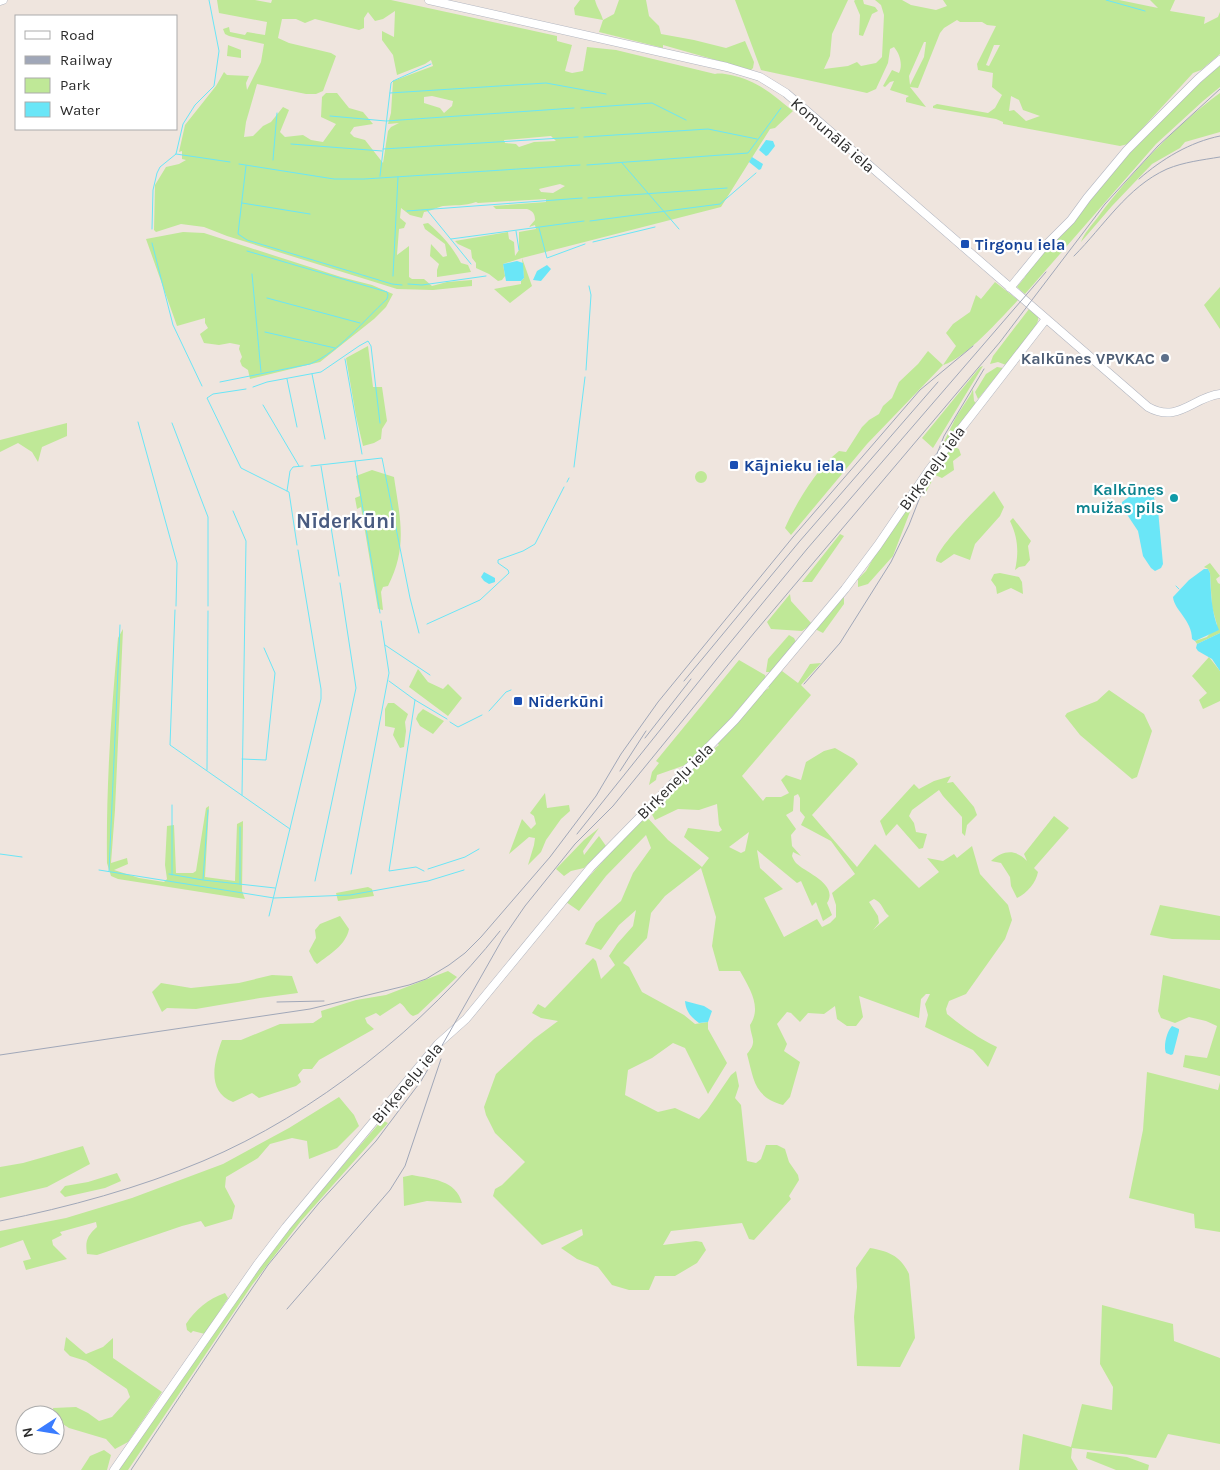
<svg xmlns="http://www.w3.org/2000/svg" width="1220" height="1470" viewBox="0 0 1220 1470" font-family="Karla,sans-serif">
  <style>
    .green { fill: #bfe897; fill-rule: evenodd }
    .water { fill: #6ae6f7 }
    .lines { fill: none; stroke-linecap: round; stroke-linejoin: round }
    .stream { stroke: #6ae6f7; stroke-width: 1 }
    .secondary-casing { stroke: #b2b6c1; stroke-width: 9 }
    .secondary { stroke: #fff; stroke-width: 8 }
    .rail { stroke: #a0a7b8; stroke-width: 1 }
    .transit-dot { fill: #1a4fb4; stroke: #fff; stroke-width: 2 }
    .service-dot { fill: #5c6f8a; stroke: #fff; stroke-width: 2 }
    .culture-dot { fill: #0f9aa8; stroke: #fff; stroke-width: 2 }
    .labels { text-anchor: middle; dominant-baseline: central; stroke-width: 4.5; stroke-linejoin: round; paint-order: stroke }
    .street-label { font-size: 16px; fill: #2c2c2c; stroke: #fff }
    .transit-label { font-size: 16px; font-weight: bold; fill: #164399; stroke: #fff; text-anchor: start }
    .service-label { font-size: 16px; font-weight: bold; fill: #4e5e75; stroke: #fff; text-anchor: end }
    .culture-label { font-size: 16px; font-weight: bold; fill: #0d838f; stroke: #fff; text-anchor: end }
    .district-label { font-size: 21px; font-weight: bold; fill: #495b80; stroke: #fff }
  </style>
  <rect width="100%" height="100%" fill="#efe5de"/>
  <path class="green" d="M217,0H255L271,3L272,0H391L557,36V41L572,45L565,71L572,73L583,71L587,47L616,50L715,74C720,73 725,74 731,75C758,81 772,94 793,111L775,128L770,129L721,207L522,258L532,286L510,303L494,289L521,284V281L524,278L522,258L503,264L505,276L502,280L498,281L489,274L476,268V263L472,258L471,250L458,244L455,241L508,232L509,239L514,242L515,256L519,250V232L536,229L535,225L529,227L535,220C535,214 533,211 527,209H496L493,206L546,202V199L478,203L476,202C465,206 454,205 443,206C438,207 431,211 424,212L422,218L410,215L401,208L400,218L406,223L404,228L399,229L397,255L409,246V277L412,279H424L432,286L447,282L472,280V286L433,290L397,289L227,236L204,227L181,224L156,232L154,230L155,185L166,167L179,164L186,160L182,159V151L179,152L185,125L216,86L224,72L227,75L249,76L246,83L247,90L261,62L264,44L229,36L225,34L223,29L229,27L230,32L245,35L247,32L265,35L267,22L219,13ZM395,11L394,37L382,31V40L393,55L397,75L425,64L431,60L433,66L393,81L391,113L388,124L399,123L391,127L388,131L383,163L365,140L354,137L350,133L354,127L373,124L363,112L349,108L337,93H326L322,97L321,117L336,124L323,142L311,140L303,135L285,137L280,132L289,110L283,107L271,122L263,126L253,136L244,137L246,122L257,84L306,94H316L323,91L336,56L331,53L289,43L278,38L282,19H296L305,23L315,19L359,30L364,28V18L368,12L375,21L383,19ZM432,96L453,101L452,106L444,113L440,108L424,103V97ZM551,136L556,141L534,142L519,147L516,144L505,143L504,140ZM560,184L565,186L553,193L541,192L539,189Z
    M580,0H595C597,8 601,12 603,20L614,14L619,0H646L649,16L659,26L661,34L694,40L726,48L745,41L754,62L753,68L751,70L663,45V48L599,32L603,20L575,15L574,8Z
    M735,0H848L832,34L830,56L824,69L848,66L857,62L861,66L876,63L882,57L884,15L881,5L875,0H902L911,5L936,10L947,6L943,0H1119L1158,8L1150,0H1175L1170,11L1205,17L1204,24L1218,17L1220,12V54L1201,70L1193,73L1128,144L1120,146L1003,124V122L996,119L933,108V106L937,104L988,113L995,108L1002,95L992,87L993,73L978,70L977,64L996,26L987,25L982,22H960L957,20L944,28L940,33L918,88L910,87L926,107L906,102V98L909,96L890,90L894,81L890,82L885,87L883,86L892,70L899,73C903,65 900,54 894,47L890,49L888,63L876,89L867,93L761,70ZM924,42H926L924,57L910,85L909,76ZM994,45H1000L989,66L986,65ZM1011,96L1019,100L1023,110L1040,116L1026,121L1014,110L1009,111Z
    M855,0H863L864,4L875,7L878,11L872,14L863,36L859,35L860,15L854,1Z
    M228,45L241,50V58L227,56Z
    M1220,65V87L1203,101L1156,144L1025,294L1017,287L1025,277L1026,273L1129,154L1188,94Z
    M1220,93V132L1185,142L1180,148L1152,164L1112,206L1081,242C1084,233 1092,225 1098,217C1130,174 1177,124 1220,93Z
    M428,223C442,235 452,246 461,263L468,265L471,272L437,277V270L439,264L430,256L431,244L443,257L447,256L445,244L425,229L423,224Z
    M183,232L204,233L341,277L372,285L393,294L386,307L374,319L320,362L250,379L248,370L242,366L240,361L242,357L239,349L240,345L230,343L219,345L204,343L200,334L208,328L205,323V318L177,326L146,239Z
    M995,282L1018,300C1001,318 965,359 943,365L867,444L791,535L785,528C796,503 817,468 839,451L846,452L862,427L869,420L879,414L883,406L892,398L899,382L918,364L928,351L943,365L956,346L946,333L953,324L970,312L976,295L981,299Z
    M1220,287V329L1204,305Z
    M1029,309C1032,311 1037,314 1038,317C1041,326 1012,357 1006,365L998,362L990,364L993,356Z
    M368,346L373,387H382L387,421L382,429L381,439L374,443L363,446L356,416L346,358Z
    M983,366L933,448L922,438L980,367Z
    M997,367L1003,368L978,399L975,392L986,374Z
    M973,389L974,401L976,403L937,456L956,417L971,394Z
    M67,423V436L42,447L38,462L32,452L18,443L0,452V440Z
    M953,446L959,449L961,455L953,461L954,470L942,478L935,475L923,498L928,478L945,453Z
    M372,470L394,477C400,518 408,547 388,586L383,587L381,592L383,610L378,609L361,507L357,509L355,498L360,496L356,476Z
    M695 477a6 6 0 1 1 12 0a6 6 0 1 1-12 0Z
    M994,491L1004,507L1000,516L975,544L970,560L954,554L941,563L936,561C935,549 983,502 994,491Z
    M913,496H916L893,556L868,584L858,587V579L866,571L887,534Z
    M1013,518L1031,541L1028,546L1030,560L1025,566L1019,567L1015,570C1019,552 1018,538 1010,521Z
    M840,534L844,536L812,582H802Z
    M1210,563L1220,576L1216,579L1218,583L1220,584V633L1197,644L1195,641L1207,637L1217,625L1212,607L1210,573L1208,569L1204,567Z
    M1000,573L1019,577L1022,582L1023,594L1011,588L997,594L996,587L991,580L994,574Z
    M790,594L791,601L812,624L802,631L771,629L767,622Z
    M844,597V604L823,633L815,629L841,598Z
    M123,629L115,810L111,863L127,858L128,864L114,870L139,878L164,882L167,879L165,865L167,826L174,825L176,873H193L196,871L206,808L209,806L205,877L235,881L237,824L243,821L242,891L245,899L118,879L111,876L107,863C106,788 111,713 118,638Z
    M789,635L794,638L796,642L771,672H766L768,659Z
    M1209,657L1220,671V701L1203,709L1199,700L1207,693L1192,676Z
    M739,660L765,675L766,678L691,763L657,775L656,780L649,785L652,772L659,763L656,761Z
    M821,663L801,685L811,695L742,776L763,801L766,797H781L789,793L781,780L786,775L801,780L806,762L824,751L835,748L854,759L858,764L812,815L857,867L875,844L919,888L939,872L927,858L943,861L954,854L957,858L972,846L980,874L1008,905L1012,920L1005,939L966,994L949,1001L946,1009L947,1014C963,1027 978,1038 997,1047L988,1067L973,1050L925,1027L928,1015L925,1004L930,994H926L921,999L919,1018L859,996L863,1017L856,1026H847L837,1019L835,1006L824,1014L808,1013L800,1022L791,1013L787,1012L777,1024L787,1044L784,1051L800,1062L790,1097L783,1105C754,1097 754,1080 747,1054C758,1041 751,1039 750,1025C762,1007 750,989 740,971H719L712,946L716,917L701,868L665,896L651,913L647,938L623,963L629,967L642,992L684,1015L695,1024L708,1022V1029L727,1063L708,1094L685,1048L673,1043L652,1058L628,1070L625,1095L658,1112L675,1108L699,1119L707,1110L731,1075L736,1071L739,1086L735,1098L741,1105L747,1161L756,1163L761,1159L766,1145H777L785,1149L789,1162L798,1175L799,1180L789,1196L791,1199L754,1240L749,1239L742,1223L671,1231L663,1245L696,1241L702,1242L706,1250L697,1263L675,1276H655L649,1290H629L612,1285L598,1267L577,1259L561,1248L583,1235L582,1229L542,1245L493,1196L495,1189L502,1185L525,1162L495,1133L486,1115L484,1107L496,1074L534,1039L558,1021L541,1018L532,1013L538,1004L545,1008L593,958L596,961L601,979L615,965L609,956L617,944L633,926L636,910L619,925L601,950L585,944L596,923L621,901L633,873L651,848L646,835L606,876L579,911L566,902L645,815L668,840L702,867L709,858L684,837L688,828L719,832L722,830L719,825L717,804L699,810L678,809L655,820L649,809L703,757L719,745L717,743L761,693L769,688L768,686L782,671L798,683L810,664ZM798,794L800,798V811L805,817L801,825L831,841L855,874L832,893L836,905V917L830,923L822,927L817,919L784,937L764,898L783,889L760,868L757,850L797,883L801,881L812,906L816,902L823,921L832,915L827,903C839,884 806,873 796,863C794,861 793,858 792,856L793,852L801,856L792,846L791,835L796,829L786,815L793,811L794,796ZM749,832L745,851L741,853L729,847ZM874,899C883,903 882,910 889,916L873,930L879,923L878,916L869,902Z
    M418,669L428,682L443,689L448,684L462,698L448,716L409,687Z
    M1109,690L1144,714L1152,731L1137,777L1132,779L1080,735L1065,716L1067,713L1097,701Z
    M388,703H394L408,714L405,722L406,731L404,747L400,748L393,735L395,728L385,726V709Z
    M423,709L444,721L433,734L420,726L416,719L418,714Z
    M951,776L947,783L953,782L974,807L977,815L967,825L965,836L962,833V817L943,796L939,790L912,810L909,816L914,823L916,832L927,834L923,848L919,849L897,824L886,836L880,821L914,784L919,789L934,781Z
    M545,793L547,808L569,805L570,811L561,819L546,840L541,852L528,865L534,845L535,838L529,837L509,854L522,819L531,829L536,824L534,816L530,813Z
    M1054,816L1069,828L1034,868L1038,872C1036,883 1027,893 1017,898L1011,886L1010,877L1001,863L991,861C1003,850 1016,849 1027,861L1024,854Z
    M599,828L583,851L584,855L599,836L606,846L584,868L571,871L564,876L556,869L584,840Z
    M368,887L372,889L374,896L338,901L336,893Z
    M1160,905L1220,916V940L1172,939L1150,935Z
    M340,916L349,929C346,945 330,954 317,964L314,961L309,951L316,938L315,930L320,924Z
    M448,971L457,977L418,1014L413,1016C407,1013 406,1007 400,1003L380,1016L376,1013L365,1018L367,1023L374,1029L319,1060L312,1069H303L298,1075L301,1082L296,1086L259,1098L252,1093L233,1102C206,1092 214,1061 222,1040H241L280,1024L313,1023L322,1017L321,1011L356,1000L386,995Z
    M272,975L292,976L298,993L260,998L196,1009L167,1008L162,1012L152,992L161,983L191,988L239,983Z
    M1163,975L1220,989V1076L1183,1067L1185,1055L1207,1058L1217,1026L1206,1021L1189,1017L1175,1023L1161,1018L1158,1011Z
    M1147,1072L1218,1090L1220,1082V1232L1195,1228L1194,1214L1129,1198L1143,1130Z
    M339,1097L354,1115L359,1126L337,1148L309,1159L307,1141L292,1138L270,1144L258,1158L226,1177L225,1187L235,1206L232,1219L205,1227L201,1221L182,1226L97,1255L87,1254C85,1241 87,1236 97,1227L96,1222L60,1232L62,1235L52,1240L53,1245L67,1259L26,1270L23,1261L31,1259L23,1240L0,1248V1231L66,1218L132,1198L223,1164L289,1128Z
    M382,1120L388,1123L301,1221L252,1285L128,1470H117L251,1279L287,1230Z
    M83,1146L90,1164L47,1187L0,1198V1167L23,1163Z
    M117,1173L121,1181L105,1188L65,1197L60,1192L65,1186L88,1182Z
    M412,1175C432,1179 456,1180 462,1203L427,1201L404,1206L403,1177Z
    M870,1248C888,1251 901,1256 909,1274L915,1338L900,1367L857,1366L854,1317L857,1287L856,1268Z
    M225,1293L228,1298L205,1334L193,1331L191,1333L187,1330L186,1324C196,1309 208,1299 225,1293Z
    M1102,1305L1173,1324L1174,1341L1220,1358V1470V1444L1168,1434L1156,1458L1072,1448L1071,1458L1078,1470H1019L1023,1434L1071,1447L1082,1404L1112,1410L1113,1387L1100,1364Z
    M66,1337L86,1354L103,1347L113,1338V1358L162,1392L128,1442L115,1449L106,1439L69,1428L55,1419L53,1408L76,1407L88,1413L99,1421L112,1417L130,1397L127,1389L86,1361L70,1356L64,1350Z
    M104,1450L111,1455L107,1470H81L90,1456Z
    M1087,1452L1127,1457L1149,1465L1148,1470H1116L1086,1458Z"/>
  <path class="water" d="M766,140L773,141L775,146L768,155L766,156L759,150Z
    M752,157L763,164L761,169L759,170L749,162Z
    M517,261L523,263L524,278L521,281H506L503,264Z
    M547,265L551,269L541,281L533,280L537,271Z
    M1145,485L1153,495L1158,510L1163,564L1161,568L1155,571L1151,568L1143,556L1138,531L1122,507V502Z
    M1204,569H1208L1210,573C1211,592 1211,612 1219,630L1195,641L1192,639C1192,620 1174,610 1173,597L1189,580Z
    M484,572L495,578V582L489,584L484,581L481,577Z
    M1220,633V671L1212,659L1198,651L1196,648L1197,644Z
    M685,1001L704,1006L712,1011L708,1022L699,1023C691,1017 686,1012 685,1001Z
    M1172,1026L1179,1029V1031L1173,1054L1171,1055L1166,1053C1163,1046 1167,1031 1172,1026Z"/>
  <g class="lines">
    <path class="stream" d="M1106,0L1145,11
      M390,93L546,83L606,94
      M581,108L652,103L686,120
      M330,116L386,121L574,108
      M584,137L708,129L757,139
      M291,144L382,151
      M383,149L578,137
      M176,154L230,162
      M273,160L277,113
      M622,163L679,229
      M239,164L334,179H364L580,165
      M587,165L748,153L781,108
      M246,166L238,234L247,240L392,284L402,285
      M380,176L391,83L393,81L431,64
      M588,198L727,188
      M242,203L310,214
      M427,210L471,264
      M407,211L582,198
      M590,221L720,204L756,173
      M539,228L547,258L585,244
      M152,229L153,190L157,173L160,167L176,154L183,124L195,105L214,86L219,51L209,0
      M516,231L519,250
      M451,239L584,221
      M593,242L655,227
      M152,243L173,325L202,386
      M252,274L261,372
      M393,276L398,177
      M408,284L422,285L486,276
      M267,298L360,323
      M265,332L335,348
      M345,359L362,454
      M586,370L591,295L589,286
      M312,374L325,439
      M287,379L297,427
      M220,382L310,364C340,351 363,321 387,299L388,295L387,292L247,251
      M253,387L267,382L321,372L359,346L368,341L371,346L380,423
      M246,389L213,394L207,398L241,468L289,492L297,545
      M263,405L299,466
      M138,422L177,563L176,606
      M172,423L208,517V606
      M355,461L380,613
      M311,466L382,458L410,598L419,633
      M321,466L339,576
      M574,467L585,377
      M567,482L569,478
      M287,491L290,471L293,467L303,466
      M233,511L246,541L242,795
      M1176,586L1179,589
      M175,610L170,745L290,829
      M427,624L480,600L509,573L508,570L498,563V560L523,551L535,544L564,487
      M385,645L430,675
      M389,681L415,700L447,719
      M415,700L389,871L416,867L424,871
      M489,711L506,692L511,690
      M450,722L458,727L482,715
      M242,759L266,760L275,673L264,648
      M207,770L208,611
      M240,827V884
      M0,854L22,857
      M428,869L465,857L479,849
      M99,870L274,898L350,895L428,881L464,870
      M109,871L120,625
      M169,874L203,880L275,888
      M351,874L389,673L381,621
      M172,875V805
      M203,879L208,810
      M315,881L356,688L340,583
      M269,916L321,699V689L298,550"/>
    <g class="secondary-casing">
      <path id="secondary" d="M429,0L727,67L760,77L786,93L1148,407C1178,424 1193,397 1220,394
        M0,1L3,0
        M1010,288L1042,249L1071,220L1087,198L1127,150L1198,79L1220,60
        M114,1470L257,1265L286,1227L438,1044L466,1019L591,867L735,720L845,589L878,545L929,470L1046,319"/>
    </g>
    <use href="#secondary" class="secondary"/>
    <path class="rail" d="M1139,179C1162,159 1190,142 1220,136
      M1074,256C1104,226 1127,187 1167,169C1184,162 1202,160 1220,157
      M684,681L799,542L938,382
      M804,684L840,643L891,562L909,525L944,436L984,369
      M645,738L691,679
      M620,771L646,731
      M577,834L720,655L807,549L1046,272
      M277,1002L324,1001
      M0,1055L310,1009L409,985L426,979L449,965L465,953L481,937L550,857L596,796L621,754L658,702L793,537L920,390L973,346
      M0,1221C69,1207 139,1188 203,1161C315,1114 426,1025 500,931
      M287,1309L390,1190L405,1166L441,1059
      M131,1470L236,1312L268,1265L319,1203L376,1141L421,1081L440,1049L503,938L525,906L575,844L613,806L754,633L1000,342L1105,204L1158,146L1220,89"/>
  </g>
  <g class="transit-dot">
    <rect x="960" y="239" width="10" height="10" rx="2.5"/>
    <rect x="729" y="460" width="10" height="10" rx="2.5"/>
    <rect x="513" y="696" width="10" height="10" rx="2.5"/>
  </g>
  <circle class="service-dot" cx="1165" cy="358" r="5"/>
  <circle class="culture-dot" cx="1174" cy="498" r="5"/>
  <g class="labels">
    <g class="street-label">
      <text transform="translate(833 135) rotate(41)">Komunālā iela</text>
      <text transform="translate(932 468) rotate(-54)">Birķeneļu iela</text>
      <text transform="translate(675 781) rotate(-45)">Birķeneļu iela</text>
      <text transform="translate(407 1083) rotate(-50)">Birķeneļu iela</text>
    </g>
    <g class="transit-label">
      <text x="975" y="244">Tirgoņu iela</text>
      <text x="744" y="465">Kājnieku iela</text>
      <text x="528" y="701">Nīderkūni</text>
    </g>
    <g class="service-label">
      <text x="1155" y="358">Kalkūnes VPVKAC</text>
    </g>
    <g class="culture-label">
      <text x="1164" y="489">Kalkūnes<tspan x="1164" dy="18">muižas pils</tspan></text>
    </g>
    <g class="district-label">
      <text x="346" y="521">Nīderkūni</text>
    </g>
  </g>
  <rect x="15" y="15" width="162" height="115" fill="#ffffff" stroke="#ababab"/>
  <rect x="25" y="31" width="25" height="8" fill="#ffffff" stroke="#ababab"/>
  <text x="60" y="40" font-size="15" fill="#2c2c2c">Road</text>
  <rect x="25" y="56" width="25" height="8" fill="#a0a7b8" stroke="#ababab"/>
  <text x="60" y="65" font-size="15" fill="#2c2c2c">Railway</text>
  <rect x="25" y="78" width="25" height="15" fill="#bfe897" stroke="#ababab"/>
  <text x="60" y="90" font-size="15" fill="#2c2c2c">Park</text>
  <rect x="25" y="102" width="25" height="15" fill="#6ae6f7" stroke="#ababab"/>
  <text x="60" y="115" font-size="15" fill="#2c2c2c">Water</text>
  <g transform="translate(40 1430) rotate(258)"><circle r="24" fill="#ffffff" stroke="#ababab"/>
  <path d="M0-4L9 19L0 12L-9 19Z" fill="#3a7cff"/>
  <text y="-8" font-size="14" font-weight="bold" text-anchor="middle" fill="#2c2c2c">N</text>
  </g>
</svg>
